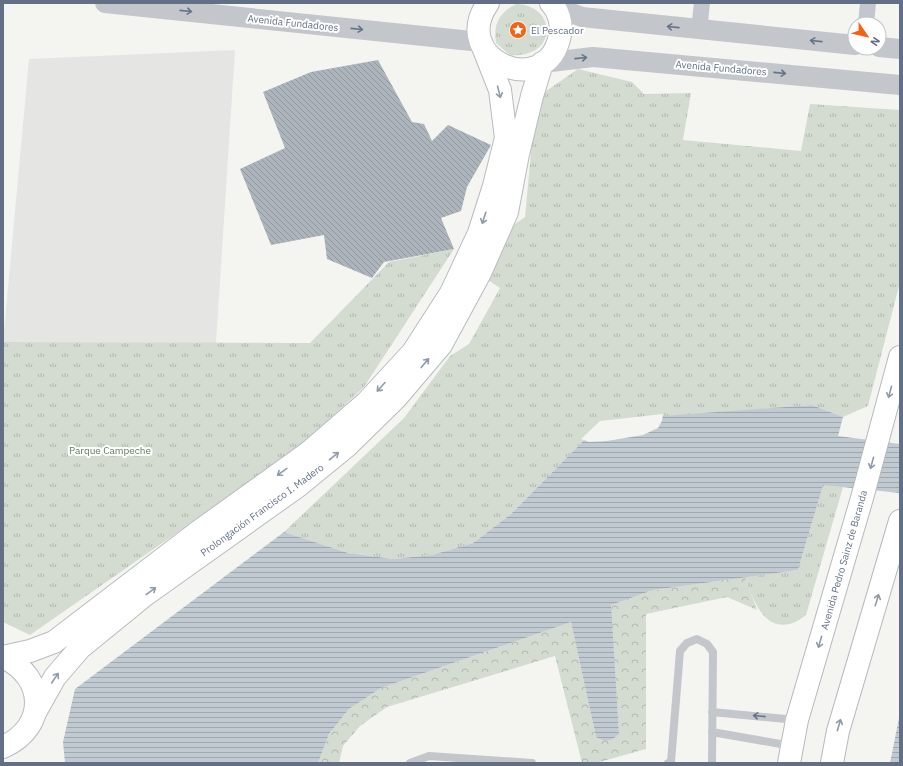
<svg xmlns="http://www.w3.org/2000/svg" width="903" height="766" viewBox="0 0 903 766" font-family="'IBM Plex Sans',sans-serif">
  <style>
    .built { fill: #e5e6e4 }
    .forest { fill: url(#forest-crowns) }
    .park { fill: url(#park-tufts) }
    .water { fill: url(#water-rules) }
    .pier { fill: #f4f5f0 }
    .building { fill: url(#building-back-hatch) }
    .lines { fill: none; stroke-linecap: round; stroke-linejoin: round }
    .secondary-casing { stroke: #b8bbc1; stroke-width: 24 }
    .primary-casing { stroke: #b6b9be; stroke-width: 24 }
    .service { stroke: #c3c6ca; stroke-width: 8 }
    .minor { stroke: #c3c6ca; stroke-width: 16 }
    .tertiary { stroke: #c3c6ca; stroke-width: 20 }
    .secondary { stroke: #fff; stroke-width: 22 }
    .primary { stroke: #fff; stroke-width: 22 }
    .oneway { stroke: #667488 }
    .oneway2 { stroke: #909ba9 }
    .labels { text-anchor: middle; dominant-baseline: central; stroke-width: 4; stroke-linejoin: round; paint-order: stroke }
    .street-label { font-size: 10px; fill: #617084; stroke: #fff }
    .poi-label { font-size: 10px; fill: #617084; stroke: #fff; text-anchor: start }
    .park-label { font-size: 10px; fill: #627a60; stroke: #fff }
  </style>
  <defs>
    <pattern id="forest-crowns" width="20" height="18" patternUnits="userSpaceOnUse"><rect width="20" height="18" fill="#d4dcd1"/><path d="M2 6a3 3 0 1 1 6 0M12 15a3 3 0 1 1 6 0" fill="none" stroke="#afb7af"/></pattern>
    <pattern id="park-tufts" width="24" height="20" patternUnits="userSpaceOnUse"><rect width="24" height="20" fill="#d4dcd1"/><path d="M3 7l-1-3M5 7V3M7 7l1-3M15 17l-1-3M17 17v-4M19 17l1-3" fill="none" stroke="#afb7af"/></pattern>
    <pattern id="water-rules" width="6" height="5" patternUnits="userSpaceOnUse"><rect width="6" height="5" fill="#c1cad1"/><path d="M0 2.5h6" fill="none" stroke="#a0a8af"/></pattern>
    <pattern id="building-back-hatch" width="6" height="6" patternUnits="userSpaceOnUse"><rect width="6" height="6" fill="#aeb4bb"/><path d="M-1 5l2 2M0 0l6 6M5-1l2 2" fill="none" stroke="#91979e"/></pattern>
  </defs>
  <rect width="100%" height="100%" fill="#f4f5f0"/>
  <path class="built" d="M235,50L216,343L3,342L29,59Z"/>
  <path class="forest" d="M745,577L757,610L727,597L646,614V749L596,763H582L555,656L387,707L360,726L343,746L339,763H318L329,734L349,709L381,688L571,622L596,737L619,734L610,605L653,590Z"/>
  <path class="park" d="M516,4C558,5 558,59 510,55L496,43C493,24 499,13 516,4Z
    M578,69L632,82L644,94L691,93L683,140L801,151L810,104L900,110V282L868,406L843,417L812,405L601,423L511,514L473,543L432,555L393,559L348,553L284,532L404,418L450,356L469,344L500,288L488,280L512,226L525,217L536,98Z
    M454,249L364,387L296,450L30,635L3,622V342L310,343L389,262Z
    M823,484L843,487L806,615C802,618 797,622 793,623C763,633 752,597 745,577L798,570Z"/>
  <path class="water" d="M812,405L843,417L838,436L900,444V493L823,485L798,570L653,590L611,605L619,734C610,742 606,742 596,737L571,622L381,688L349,709L329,734L318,763H65L63,742L75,689L284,532L348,553L393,559L432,555L473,543L511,514L601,423L663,416Z
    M900,713V763H890Z"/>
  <path class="pier" d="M663,414L662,421L658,428L643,435L607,441L589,442L581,439L600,421Z"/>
  <path class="building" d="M378,60L412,122L424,124L432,141L448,125L491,145L467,187L461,211L441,218L454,249L384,262L372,278L327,259L324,235L271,245L240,169L285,148L263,92L311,72Z"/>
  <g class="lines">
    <g class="secondary-casing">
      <path id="secondary" d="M488,3C448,60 547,102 560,35C562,24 559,11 551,3
        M3,657L30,651L54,642L198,532L308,453L367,402L413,352L451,293L479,233L494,186L506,138L500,90L481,42
        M3,657C46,677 48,727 3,747
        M36,711L55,677L80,648L145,595L298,486L347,446L396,398L441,345L480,273L507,212L518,154L532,96L542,63"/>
    </g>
    <g class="primary-casing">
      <path id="primary" d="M789,763L797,720L862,498L900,357
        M832,763L838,731L900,521"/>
    </g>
    <path class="service" d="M712,712L796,720
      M712,732L792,746
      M410,763L429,756L532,763
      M668,763L671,762L680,651L687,643L697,639L707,644L713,652L712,763"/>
    <path class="minor" d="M866,24L868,3
      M699,30L702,3"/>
    <path class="tertiary" d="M105,3L481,42
      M554,6L582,17L855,45
      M879,47L900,49
      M542,63L593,57L900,85"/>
    <use href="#secondary" class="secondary"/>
    <use href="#primary" class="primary"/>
  </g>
  <defs><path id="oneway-shaft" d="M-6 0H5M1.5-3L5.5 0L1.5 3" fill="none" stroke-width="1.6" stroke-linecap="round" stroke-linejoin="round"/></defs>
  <g class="oneway">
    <use href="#oneway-shaft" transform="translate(186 11) rotate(6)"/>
    <use href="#oneway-shaft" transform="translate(673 27) rotate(-174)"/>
    <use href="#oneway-shaft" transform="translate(357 29) rotate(6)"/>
    <use href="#oneway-shaft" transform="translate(816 41) rotate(-174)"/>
    <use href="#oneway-shaft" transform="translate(581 58) rotate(-6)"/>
    <use href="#oneway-shaft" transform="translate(780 73) rotate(6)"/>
    <use href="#oneway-shaft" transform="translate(759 716) rotate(-174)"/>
  </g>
  <g class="oneway2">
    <use href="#oneway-shaft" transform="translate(499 92) rotate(76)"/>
    <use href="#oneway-shaft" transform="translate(484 218) rotate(108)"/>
    <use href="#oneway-shaft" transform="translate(425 363) rotate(-50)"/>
    <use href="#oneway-shaft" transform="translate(381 387) rotate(132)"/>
    <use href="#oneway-shaft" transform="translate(890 392) rotate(105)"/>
    <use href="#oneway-shaft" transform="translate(334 456) rotate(-39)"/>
    <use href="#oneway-shaft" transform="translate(872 463) rotate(105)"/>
    <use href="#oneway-shaft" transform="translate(282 472) rotate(144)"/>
    <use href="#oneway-shaft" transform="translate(151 591) rotate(-36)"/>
    <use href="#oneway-shaft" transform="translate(877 600) rotate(-73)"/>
    <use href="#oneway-shaft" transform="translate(820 642) rotate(106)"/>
    <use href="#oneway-shaft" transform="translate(55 678) rotate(-56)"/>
    <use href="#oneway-shaft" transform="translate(839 725) rotate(-74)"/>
  </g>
  <defs>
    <g id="sight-disc" transform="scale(0.9)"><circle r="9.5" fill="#f16414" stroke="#fff"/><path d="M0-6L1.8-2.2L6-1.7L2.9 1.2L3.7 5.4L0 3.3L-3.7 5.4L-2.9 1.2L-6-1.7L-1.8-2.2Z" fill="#fff"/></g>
  </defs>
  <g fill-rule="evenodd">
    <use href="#sight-disc" x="518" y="30"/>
  </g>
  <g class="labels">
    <g class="street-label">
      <text transform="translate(293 23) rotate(6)">Avenida Fundadores</text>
      <text transform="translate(721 68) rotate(5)">Avenida Fundadores</text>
      <text transform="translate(262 510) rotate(-36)">Prolongación Francisco I. Madero</text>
      <text transform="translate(844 560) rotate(-74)">Avenida Pedro Sainz de Baranda</text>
    </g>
    <g class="poi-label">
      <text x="531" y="30">El Pescador</text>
    </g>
    <g class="park-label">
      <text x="110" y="450">Parque Campeche</text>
    </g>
  </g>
  <rect width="903" height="766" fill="none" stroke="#617084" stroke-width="8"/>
  <g transform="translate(867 36) rotate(124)"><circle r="19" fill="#ffffff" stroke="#c0c6ce"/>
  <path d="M0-3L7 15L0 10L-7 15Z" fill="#f16414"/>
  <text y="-6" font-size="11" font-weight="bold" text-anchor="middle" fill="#617084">N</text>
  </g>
</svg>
